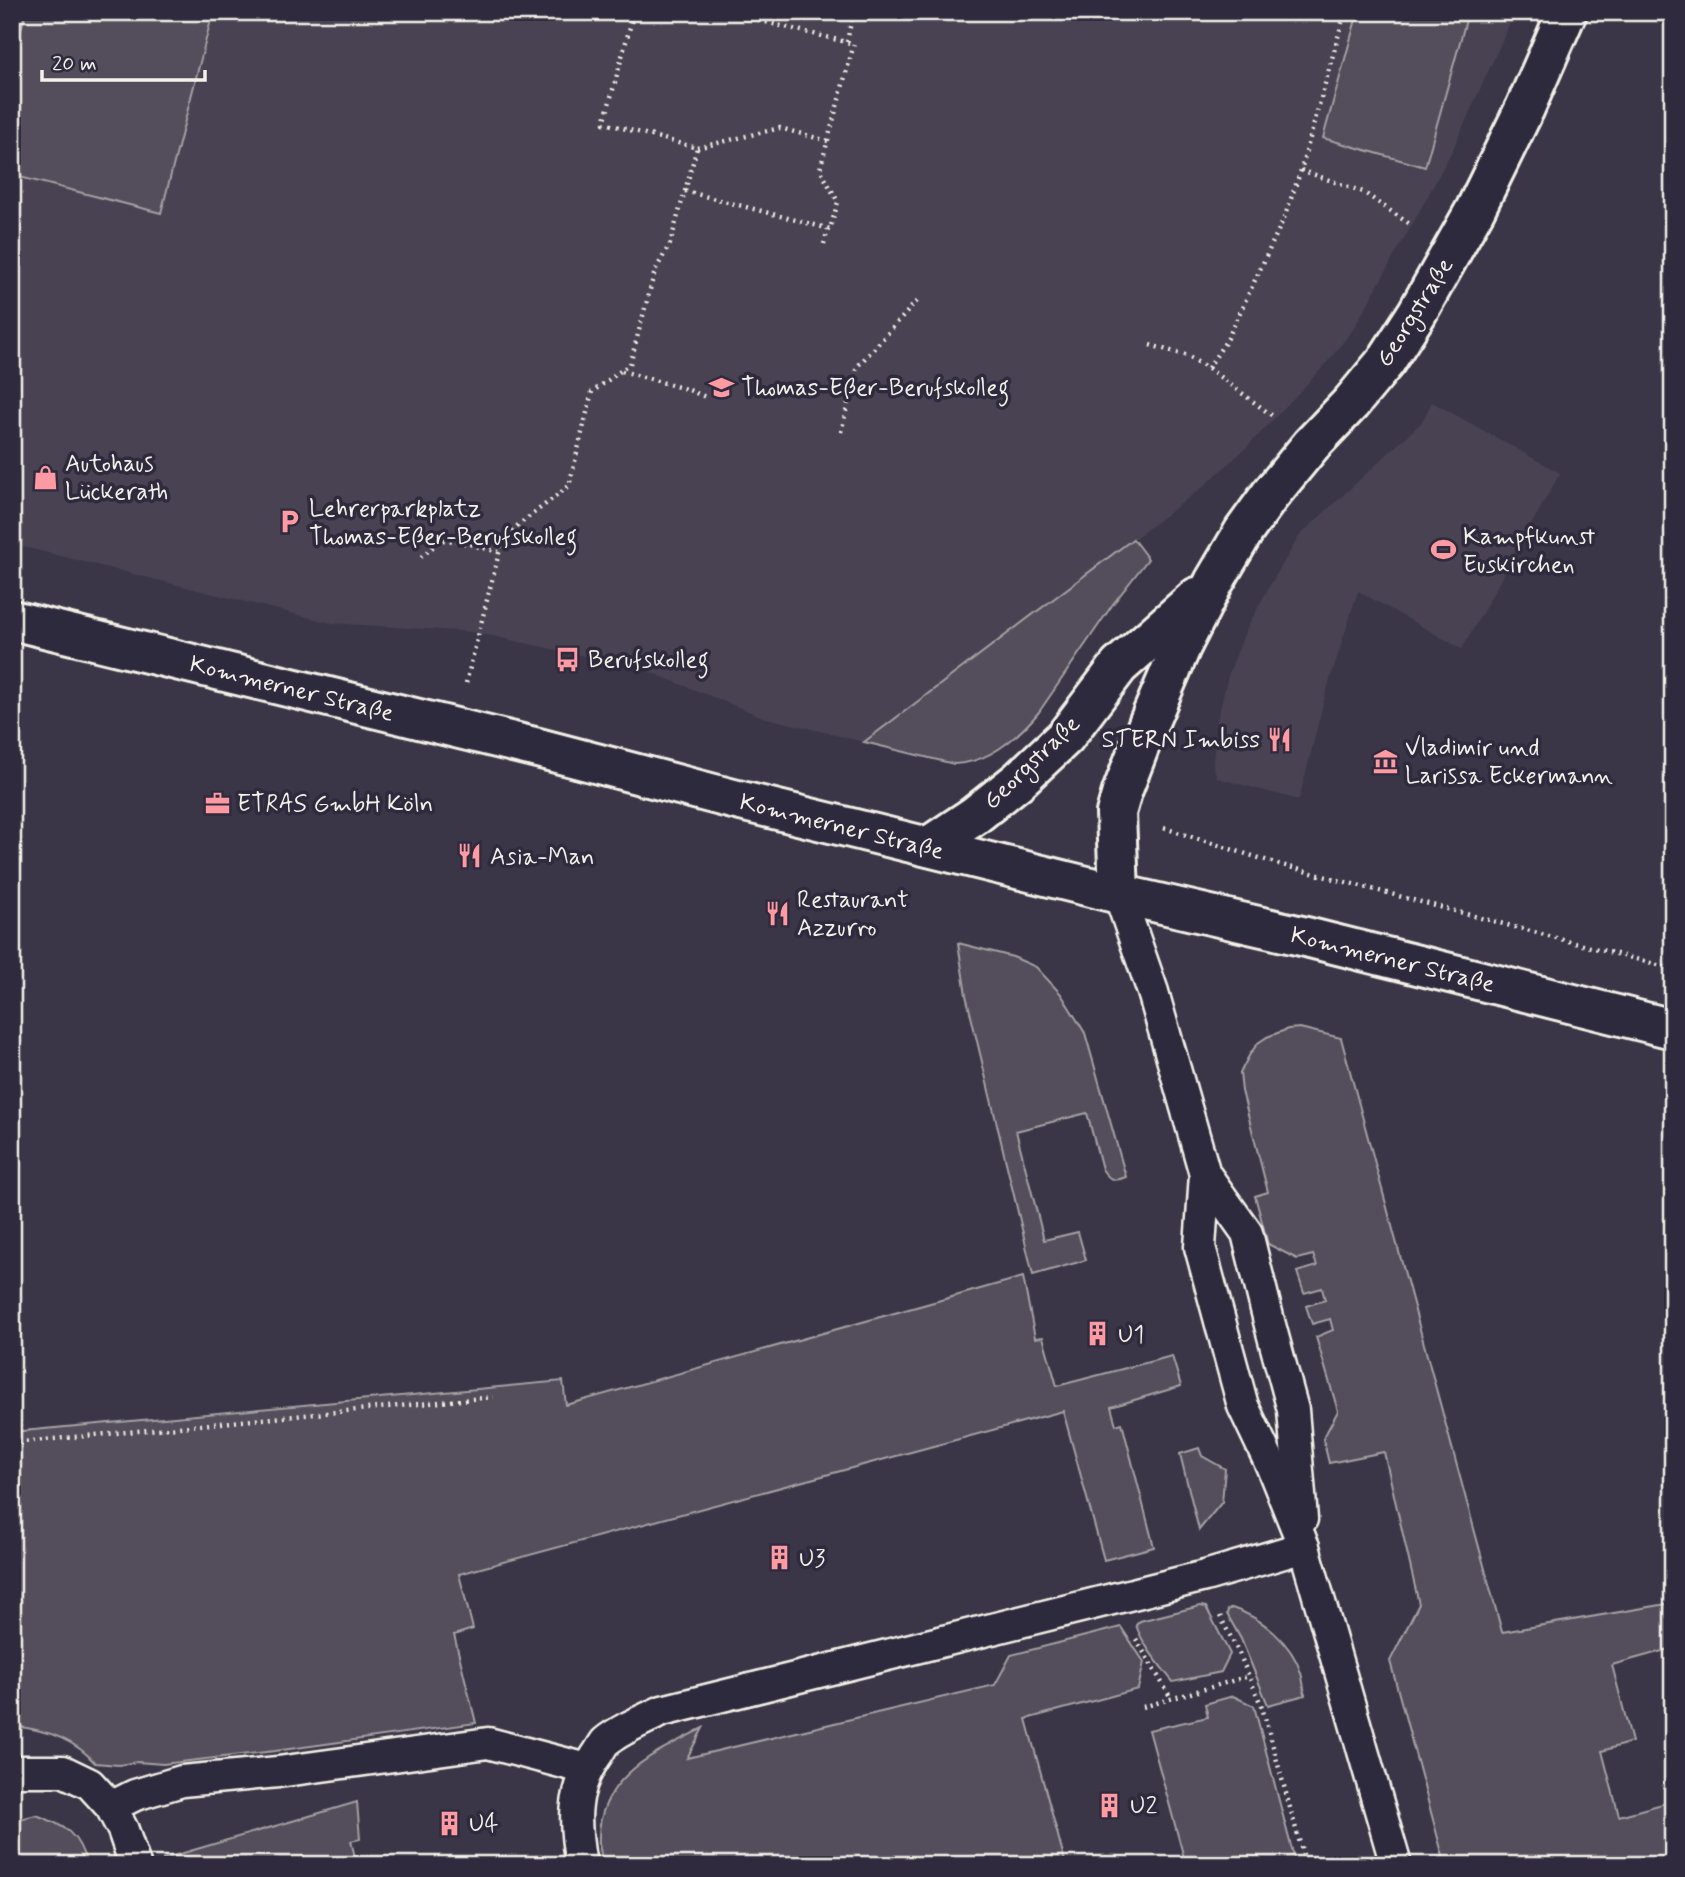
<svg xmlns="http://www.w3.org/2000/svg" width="1685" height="1877" font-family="Mynerve,sans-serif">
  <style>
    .built { fill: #484352 }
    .green { fill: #534e5c; stroke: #a4a0a2; stroke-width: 2 }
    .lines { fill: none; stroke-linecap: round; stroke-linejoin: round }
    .lane-casing { stroke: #f4f1e8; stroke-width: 35 }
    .street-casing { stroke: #f4f1e8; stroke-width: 44 }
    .primary-casing { stroke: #f4f1e8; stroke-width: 44 }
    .path { stroke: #f4f1e8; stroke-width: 4.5; stroke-dasharray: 2 5; stroke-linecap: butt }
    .lane { stroke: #2f2a3d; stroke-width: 30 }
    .street { stroke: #2f2a3d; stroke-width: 38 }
    .primary { stroke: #2f2a3d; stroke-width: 38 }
    .labels { text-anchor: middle; stroke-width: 7; stroke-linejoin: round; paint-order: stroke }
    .street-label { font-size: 24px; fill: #f4f1e8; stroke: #2f2a3d }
    .poi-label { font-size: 24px; fill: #f4f1e8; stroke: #2f2a3d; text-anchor: start }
  </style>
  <rect width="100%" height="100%" fill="#3b3647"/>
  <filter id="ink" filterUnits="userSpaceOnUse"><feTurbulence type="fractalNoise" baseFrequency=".0143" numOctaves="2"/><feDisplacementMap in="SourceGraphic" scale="14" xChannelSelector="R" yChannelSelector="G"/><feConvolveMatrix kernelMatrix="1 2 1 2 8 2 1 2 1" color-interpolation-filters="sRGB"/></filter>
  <g filter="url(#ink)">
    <g class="built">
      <path d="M12,12H1515L1453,149L1418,214L1354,328L1325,365L1248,446L1203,487L864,742L763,717L640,668L474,632L331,623L12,544Z"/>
      <path d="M1432,402L1560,473L1462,649L1358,591L1325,696L1299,800L1217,778L1213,764L1216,725L1228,676L1245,632L1270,585L1300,535L1421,423Z"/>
    </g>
    <g class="green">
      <path d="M26,12H213L161,213L12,175V60Z"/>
      <path d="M1358,12L1468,13L1425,167L1323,138Z"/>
      <path d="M1133,539L1148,559L1113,604L1039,712C1018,737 988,763 954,764L864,742Z"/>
      <path d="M958,943L1013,957L1036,967L1061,994L1085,1033L1126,1177C1114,1182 1109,1180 1102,1169L1087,1113L1016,1131L1044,1240L1078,1232L1086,1260L1033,1275L966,995Z"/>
      <path d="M1300,1028L1341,1038L1502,1632L1673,1603V1648L1612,1665L1632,1742L1602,1751L1619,1816L1673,1801V1865L1445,1864L1390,1661L1419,1604L1384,1452L1329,1463L1323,1439L1338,1411L1316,1337L1333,1330L1330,1319L1312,1324L1306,1306L1325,1300L1322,1288L1304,1293L1297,1272L1317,1266L1313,1255L1297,1259L1268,1244L1255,1196L1268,1192L1242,1091L1240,1073L1250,1054L1258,1043L1267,1037L1288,1029Z"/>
      <path d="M1023,1277L1035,1338L1043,1337L1057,1386L1172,1356L1181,1386L1111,1407L1116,1425L1122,1423L1154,1547L1104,1560L1063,1411L459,1574L473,1629L454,1635L476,1723L275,1751L163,1764L137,1762L119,1765L95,1763C74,1738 43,1729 12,1726V1432L563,1381L566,1405Z"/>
      <path d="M1199,1448L1202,1456L1225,1469L1222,1502L1199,1530L1180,1454Z"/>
      <path d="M1200,1606L1206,1607L1230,1654L1221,1672L1173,1682C1159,1664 1143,1646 1136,1625L1140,1621Z"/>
      <path d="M1232,1608C1261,1617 1292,1643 1301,1673C1303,1680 1304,1688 1305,1695L1268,1705L1241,1639L1227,1614L1228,1610Z"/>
      <path d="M1121,1627L1144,1662L1138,1689L1026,1719L1066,1865H603C602,1858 600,1850 599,1843C596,1778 654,1753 703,1728L687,1758L995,1685L1011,1655Z"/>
      <path d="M1233,1696L1254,1706L1296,1865H1186L1149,1730L1208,1717L1205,1704Z"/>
      <path d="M357,1802L360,1839L351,1841L357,1865H165L163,1859Z"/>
      <path d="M36,1815C65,1825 79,1834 87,1865H12V1821Z"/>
    </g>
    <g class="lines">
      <defs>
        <g id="lane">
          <path d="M1119,894L1153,992L1205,1174L1247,1233L1270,1325L1293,1410L1302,1519"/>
          <path d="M1205,1174L1200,1247L1243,1406L1271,1465L1304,1547L1396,1865"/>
          <path d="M12,1771H63L90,1784L111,1807L123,1830L135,1865"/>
          <path d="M111,1807L135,1795L182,1781L278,1772L488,1743L587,1769"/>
          <path d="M581,1865C574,1824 571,1792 596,1756C599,1752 602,1746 605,1742C619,1730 645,1719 662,1711L1205,1576L1304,1547"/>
        </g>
        <g id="street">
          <path d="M929,846L974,816L1018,781L1065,737L1119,666L1197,597"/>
          <path d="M1119,894L1116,813L1122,792L1148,724L1181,647L1214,582L1244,531L1270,495L1311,445L1351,403L1386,361L1417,313L1475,210L1525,108L1567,12"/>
        </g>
        <path id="primary" d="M12,620L538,748L733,799L1119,894L1306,937L1673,1029"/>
      </defs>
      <use href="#lane" class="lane-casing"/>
      <use href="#street" class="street-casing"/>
      <use href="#primary" class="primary-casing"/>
      <g class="path">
        <path d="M847,42L853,12"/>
        <path d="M697,148L780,128L828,141"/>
        <path d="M1301,170L1363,192L1411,225"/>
        <path d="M685,191L830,229L838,202L820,169L854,44L725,12"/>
        <path d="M824,244L828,229"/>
        <path d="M1150,345L1185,355L1208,368L1274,417"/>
        <path d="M1208,368L1228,338L1285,216L1301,170L1345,12"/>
        <path d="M622,371L689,390L708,398"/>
        <path d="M841,432L857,367L918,300"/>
        <path d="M421,557L441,540L456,541L499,552"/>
        <path d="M466,683L503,537L569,486L592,392L630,364L655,271L670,244L697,148L604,123L634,12"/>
        <path d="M1164,828L1278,864L1673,969"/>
        <path d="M12,1443L493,1397"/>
        <path d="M1220,1616L1239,1653L1262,1707L1306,1865"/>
        <path d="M1136,1639L1171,1698"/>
        <path d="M1143,1707L1249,1676"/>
      </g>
      <use href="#lane" class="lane"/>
      <use href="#street" class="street"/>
      <use href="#primary" class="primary"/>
    </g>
  </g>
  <defs>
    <symbol id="university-bare" viewBox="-9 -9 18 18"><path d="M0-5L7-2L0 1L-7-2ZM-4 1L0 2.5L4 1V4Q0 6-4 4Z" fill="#ff9aa2" stroke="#2f2a3d" stroke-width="2.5" paint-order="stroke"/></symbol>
    <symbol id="shop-bare" viewBox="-9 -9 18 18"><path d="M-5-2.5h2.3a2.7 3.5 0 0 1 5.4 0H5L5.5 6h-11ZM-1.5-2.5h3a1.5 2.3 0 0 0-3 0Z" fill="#ff9aa2" stroke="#2f2a3d" stroke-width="2.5" paint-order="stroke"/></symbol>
    <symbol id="parking-bare" viewBox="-9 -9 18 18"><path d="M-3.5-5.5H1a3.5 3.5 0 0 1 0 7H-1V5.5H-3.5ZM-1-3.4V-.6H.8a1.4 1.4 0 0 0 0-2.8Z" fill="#ff9aa2" stroke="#2f2a3d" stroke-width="2.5" paint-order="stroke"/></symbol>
    <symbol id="stadium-bare" viewBox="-9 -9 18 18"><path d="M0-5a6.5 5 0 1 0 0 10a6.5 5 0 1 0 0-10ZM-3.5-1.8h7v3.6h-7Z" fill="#ff9aa2" stroke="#2f2a3d" stroke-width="2.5" paint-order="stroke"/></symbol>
    <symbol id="bus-bare" viewBox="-9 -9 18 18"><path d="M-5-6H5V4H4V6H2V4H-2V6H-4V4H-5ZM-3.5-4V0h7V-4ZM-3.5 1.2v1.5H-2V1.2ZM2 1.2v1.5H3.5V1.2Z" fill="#ff9aa2" stroke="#2f2a3d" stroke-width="2.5" paint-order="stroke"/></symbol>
    <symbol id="restaurant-bare" viewBox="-9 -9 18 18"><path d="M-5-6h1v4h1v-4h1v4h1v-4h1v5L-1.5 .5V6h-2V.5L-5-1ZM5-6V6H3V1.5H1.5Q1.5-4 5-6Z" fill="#ff9aa2" stroke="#2f2a3d" stroke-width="2.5" paint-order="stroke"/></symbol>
    <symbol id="museum-bare" viewBox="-9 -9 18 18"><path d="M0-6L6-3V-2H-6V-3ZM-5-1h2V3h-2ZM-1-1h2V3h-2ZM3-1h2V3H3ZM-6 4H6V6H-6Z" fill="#ff9aa2" stroke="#2f2a3d" stroke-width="2.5" paint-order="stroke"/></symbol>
    <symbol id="office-bare" viewBox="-9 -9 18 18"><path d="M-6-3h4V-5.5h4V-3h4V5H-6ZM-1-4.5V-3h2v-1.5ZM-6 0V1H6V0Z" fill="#ff9aa2" stroke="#2f2a3d" stroke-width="2.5" paint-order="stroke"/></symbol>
    <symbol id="building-bare" viewBox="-9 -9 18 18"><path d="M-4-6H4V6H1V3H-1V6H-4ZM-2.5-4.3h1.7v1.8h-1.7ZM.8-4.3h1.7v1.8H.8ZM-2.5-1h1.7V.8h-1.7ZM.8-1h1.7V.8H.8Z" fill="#ff9aa2" stroke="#2f2a3d" stroke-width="2.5" paint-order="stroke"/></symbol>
  </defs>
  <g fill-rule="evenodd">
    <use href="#university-bare" x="704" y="370" width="35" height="35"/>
    <use href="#shop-bare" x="28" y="460" width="35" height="35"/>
    <use href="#parking-bare" x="272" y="504" width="35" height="35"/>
    <use href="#stadium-bare" x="1426" y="532" width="35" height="35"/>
    <use href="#bus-bare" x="550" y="642" width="35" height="35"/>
    <use href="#restaurant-bare" x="1262" y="722" width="35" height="35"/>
    <use href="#museum-bare" x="1368" y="744" width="35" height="35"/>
    <use href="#office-bare" x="200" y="786" width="35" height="35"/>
    <use href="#restaurant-bare" x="452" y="838" width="35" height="35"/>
    <use href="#restaurant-bare" x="760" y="896" width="35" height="35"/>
    <use href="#building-bare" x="1080" y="1316" width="35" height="35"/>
    <use href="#building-bare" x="762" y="1540" width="35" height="35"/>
    <use href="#building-bare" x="1092" y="1788" width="35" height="35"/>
    <use href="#building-bare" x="432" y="1806" width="35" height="35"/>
  </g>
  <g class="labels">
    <g class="street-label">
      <text transform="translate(1414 312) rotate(-58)" y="8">Georgstraße</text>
      <text transform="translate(292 688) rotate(14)" y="8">Kommerner Straße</text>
      <text transform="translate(1031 762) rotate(-44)" y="8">Georgstraße</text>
      <text transform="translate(842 826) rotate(14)" y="8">Kommerner Straße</text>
      <text transform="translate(1393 959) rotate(14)" y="8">Kommerner Straße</text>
    </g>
    <g class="poi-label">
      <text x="741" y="395">Thomas-Eßer-Berufskolleg</text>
      <text x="65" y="471">Autohaus<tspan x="65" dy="28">Lückerath</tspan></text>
      <text x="309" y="516">Lehrerparkplatz<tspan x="309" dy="28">Thomas-Eßer-Berufskolleg</tspan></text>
      <text x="1463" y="544">Kampfkunst<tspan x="1463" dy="28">Euskirchen</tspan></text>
      <text x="588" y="667">Berufskolleg</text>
      <text x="1260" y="747" text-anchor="end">STERN Imbiss</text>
      <text x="1405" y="755">Vladimir und<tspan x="1405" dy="28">Larissa Eckermann</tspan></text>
      <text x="237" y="811">ETRAS GmbH Köln</text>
      <text x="490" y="864">Asia-Man</text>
      <text x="797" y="907">Restaurant<tspan x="797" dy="28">Azzurro</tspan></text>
      <text x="1118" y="1342">U1</text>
      <text x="799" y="1566">U3</text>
      <text x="1130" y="1813">U2</text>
      <text x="469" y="1831">U4</text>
    </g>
  </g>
  <rect width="1685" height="1877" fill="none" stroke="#2f2a3d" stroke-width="42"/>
  <rect x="21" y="21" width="1643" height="1835" fill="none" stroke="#f4f1e8" stroke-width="2.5" filter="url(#ink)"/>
  <path d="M42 70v10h163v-10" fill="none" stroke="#f4f1e8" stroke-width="3.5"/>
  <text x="52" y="70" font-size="21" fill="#f4f1e8" stroke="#2f2a3d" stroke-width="5" paint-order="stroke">20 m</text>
</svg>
